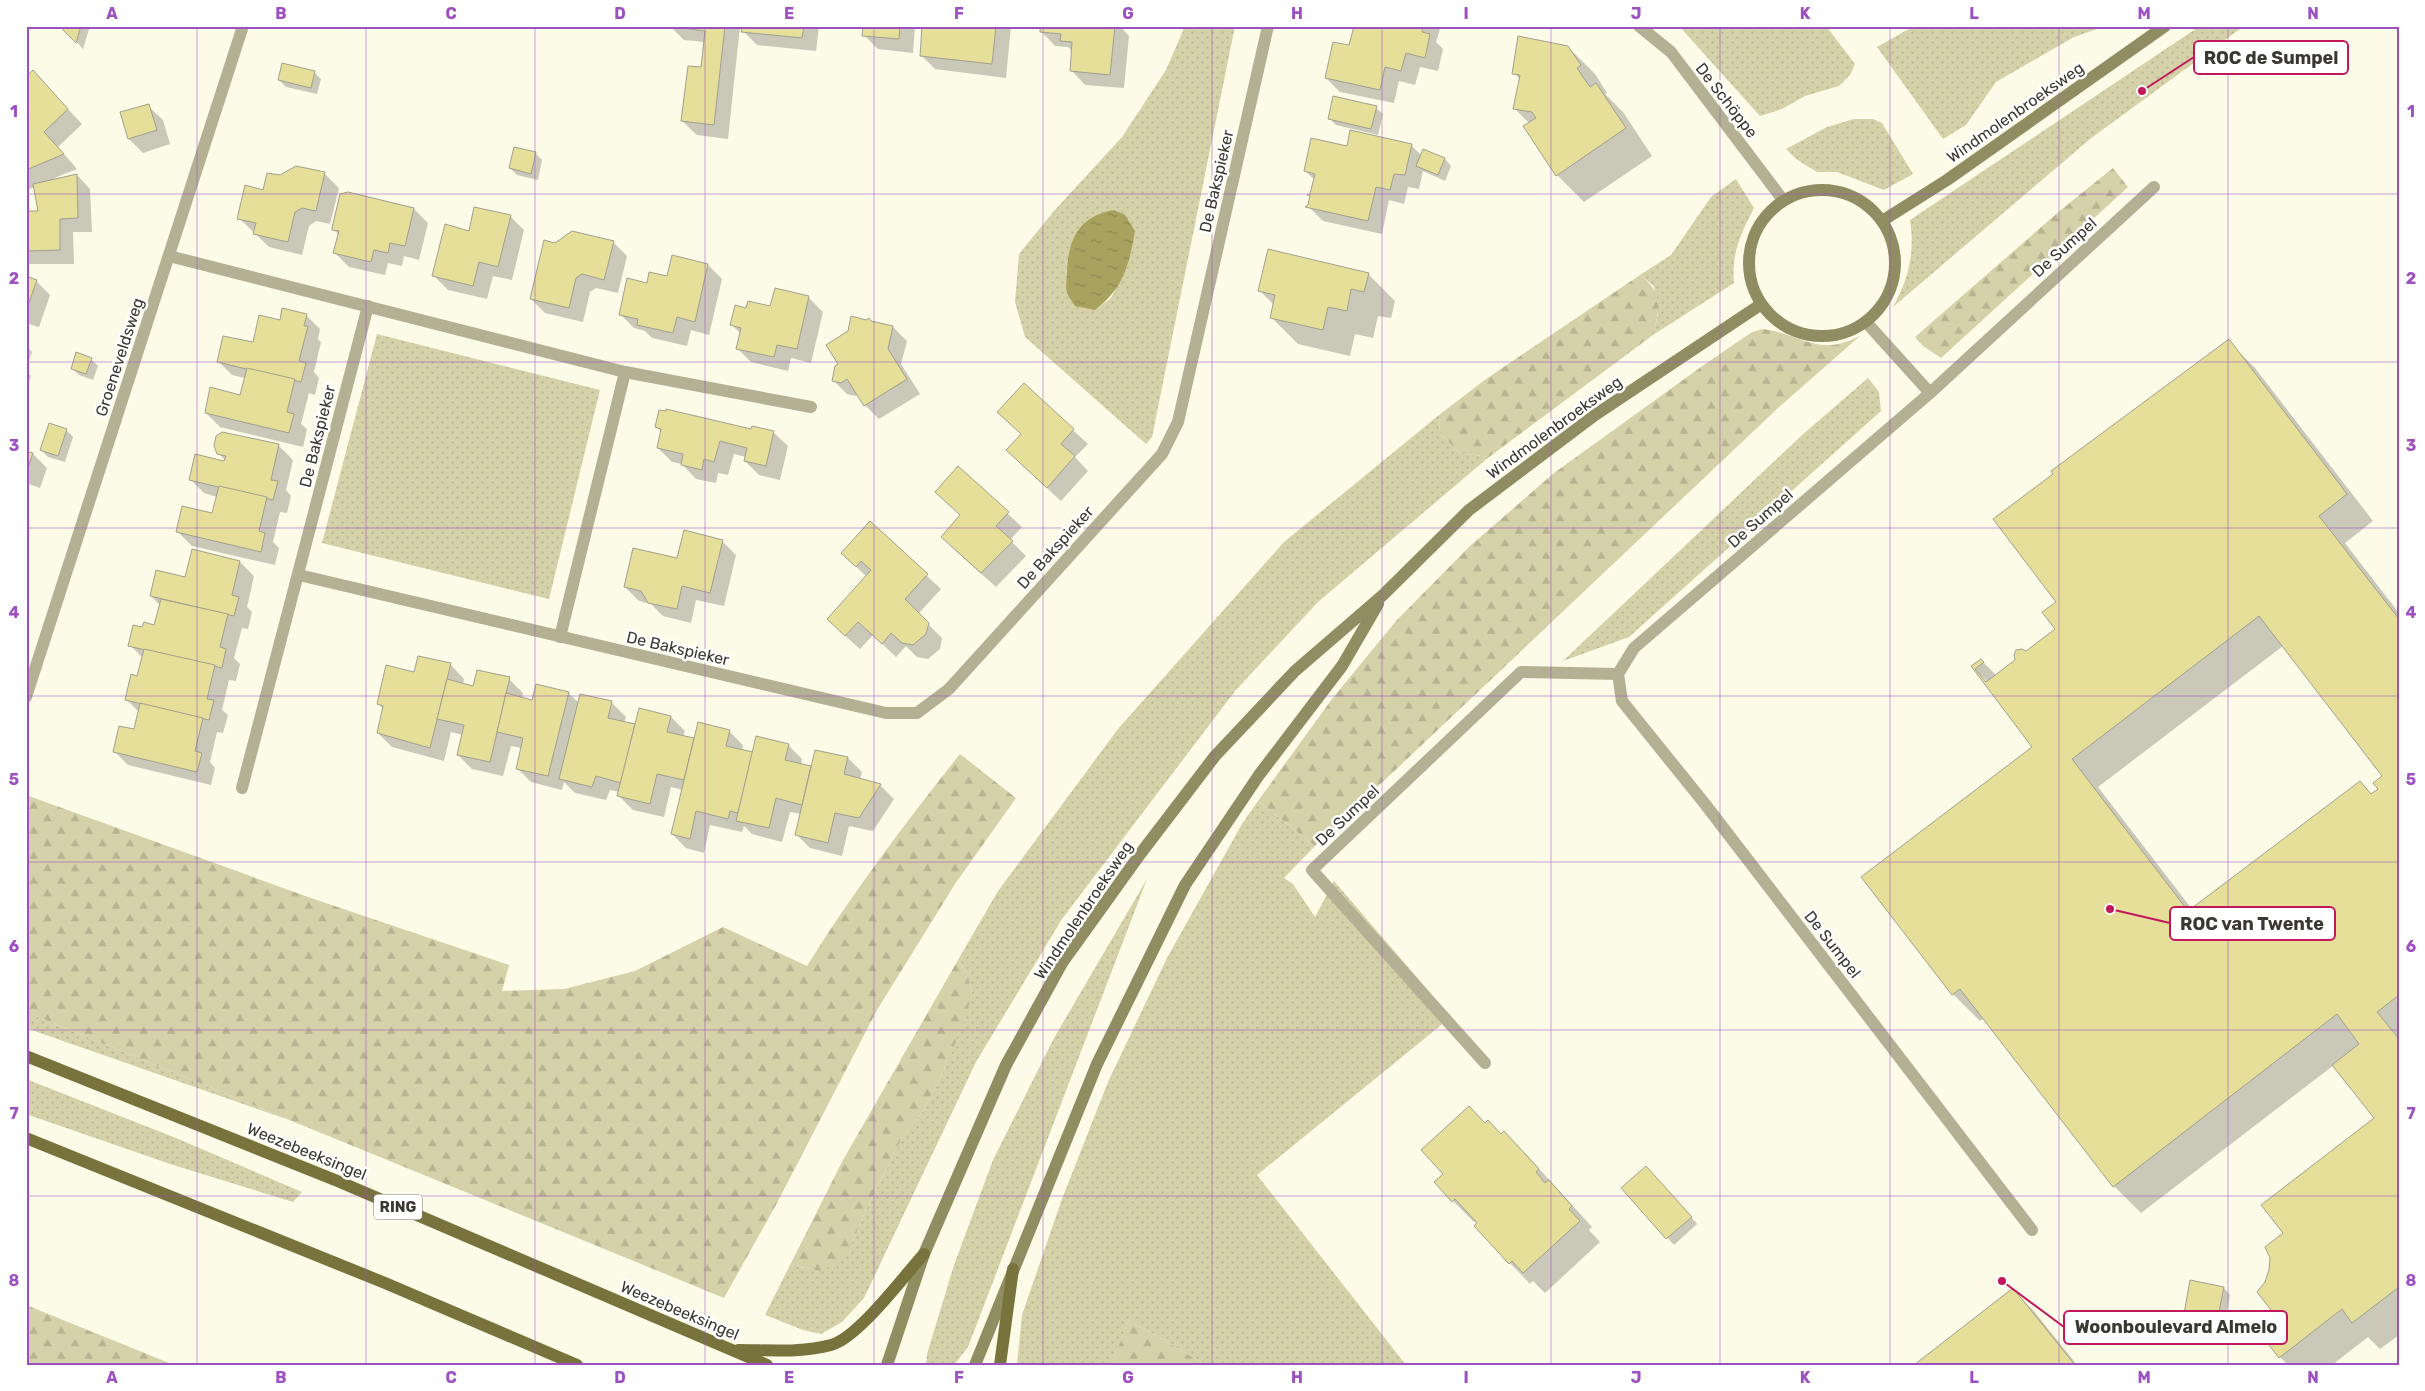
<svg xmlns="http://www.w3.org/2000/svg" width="2425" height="1391" font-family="Rubik,sans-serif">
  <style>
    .grass { fill: url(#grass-dots); fill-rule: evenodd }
    .forest { fill: url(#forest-firs) }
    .water { fill: url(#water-ripples) }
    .shadow { fill: #0003; fill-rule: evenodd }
    .building { fill: #e5df9a; stroke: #a2a08f; fill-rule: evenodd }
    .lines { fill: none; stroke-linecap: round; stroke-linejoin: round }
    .street { stroke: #b3b094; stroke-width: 12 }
    .secondary { stroke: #918d62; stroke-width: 12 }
    .primary { stroke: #78733c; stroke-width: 12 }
    .grid { fill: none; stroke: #9d50c2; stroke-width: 1; stroke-opacity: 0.55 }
    .labels { text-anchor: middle; stroke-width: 5; stroke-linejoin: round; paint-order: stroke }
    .shield { fill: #fff; stroke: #74746f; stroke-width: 1 }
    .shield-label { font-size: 15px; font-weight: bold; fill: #393831 }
    .street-label { font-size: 16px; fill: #393831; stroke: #fff }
    .leader { fill: none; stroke: #c2185b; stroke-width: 2 }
    .callout-dot { fill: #c2185b; stroke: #fff; stroke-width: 2 }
    .callout { fill: #fff; stroke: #c2185b; stroke-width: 2 }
    .callout-label { font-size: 18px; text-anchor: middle; font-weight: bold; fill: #393831 }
    .neatline { fill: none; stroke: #9d50c2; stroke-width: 2 }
    .grid-label { font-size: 16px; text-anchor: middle; font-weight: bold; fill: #9d50c2 }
  </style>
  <defs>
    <pattern id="grass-dots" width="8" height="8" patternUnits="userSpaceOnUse" patternTransform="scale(1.25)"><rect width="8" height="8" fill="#d5d1a9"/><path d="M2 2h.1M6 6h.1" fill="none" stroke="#b8b492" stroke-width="1.8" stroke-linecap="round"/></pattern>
    <pattern id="forest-firs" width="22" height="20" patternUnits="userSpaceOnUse" patternTransform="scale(1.25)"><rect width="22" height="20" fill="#d5d1a9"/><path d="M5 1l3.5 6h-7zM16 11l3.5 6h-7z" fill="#b8b492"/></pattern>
    <pattern id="water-ripples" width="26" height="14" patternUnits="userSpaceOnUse" patternTransform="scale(1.25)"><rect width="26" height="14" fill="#a9a25f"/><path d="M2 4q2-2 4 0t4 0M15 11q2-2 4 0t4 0" fill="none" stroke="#8b854f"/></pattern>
  </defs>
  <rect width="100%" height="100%" fill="#fcfbe8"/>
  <g class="grass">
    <path d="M1185,26H1235L1152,437L1146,444L1025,337L1015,302L1019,254L1054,211L1122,137L1166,70ZM1129,263L1111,298L1095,310Z"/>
    <path d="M1679,26H1826L1855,64L1850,75L1839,86L1805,96L1782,109L1760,116Z"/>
    <path d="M1919,26H2106L2074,37L1996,82L1966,125L1943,139L1877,47L1907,30Z"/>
    <path d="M2200,26H2244L2090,139L1893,307C1909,278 1915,252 1910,220Z"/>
    <path d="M1854,119H1873L1882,123L1913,174L1884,190L1837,172H1817L1796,159L1786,149L1827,127Z"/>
    <path d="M1736,179L1754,208C1741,233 1731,254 1734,283L1653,335L1658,315L1654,286L1640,275L1671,255L1711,197Z"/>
    <path d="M377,334L600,390L549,599L322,543Z"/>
    <path d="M1868,378L1879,392L1881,411L1629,637L1563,661L1801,436Z"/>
    <path d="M1439,415L1440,434L1460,453L1489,457L1318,602L1235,691L1062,919L976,1062L864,1298L842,1322L821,1334L803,1330L765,1315L790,1265L821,1271L853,1241L866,1210L903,1136L924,1110L946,1066L972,993L968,976L958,960L998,891L1118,729L1284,542Z"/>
    <path d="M1258,801L1315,846L1284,878L1293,884L1315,917L1334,881L1451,1017L1257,1175L1406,1365H1206L1129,1320L1111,1365H1017L1022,1315L1062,1199L1108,1082L1167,958L1242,824Z"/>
    <path d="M1147,879L968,1347L954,1365H926L927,1354L954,1265L993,1160L1054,1038Z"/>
    <path d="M26,1012L282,1117L286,1119L26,1028Z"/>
    <path d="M26,1079L176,1138L302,1192L293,1202L170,1164L26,1114Z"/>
  </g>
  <g class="forest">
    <path d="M2113,168L2128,187L1941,358L1923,346L1915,337L2062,209Z"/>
    <path d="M1640,275C1664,294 1660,307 1653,335L1489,457L1460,453L1440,434L1439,415L1486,379Z"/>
    <path d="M1763,329C1803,334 1817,358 1860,336L1777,409L1315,846L1258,801L1332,699L1396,621L1470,546L1554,473L1701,367L1752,332Z"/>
    <path d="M960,754L1016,798L955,884L877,1010L777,1203L724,1298L26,1012V795L311,898L509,965L502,991L564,989L635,971L723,927L807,966C853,892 906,822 960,754Z"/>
    <path d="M958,960L968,976L972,994L962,1026L946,1066L924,1110L903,1136L866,1210L853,1241L839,1261L821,1271L790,1265L843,1160Z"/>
    <path d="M26,1305L174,1365H26Z"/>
    <path d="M1129,1320L1206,1365H1111Z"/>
  </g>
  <path class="water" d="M1114,210L1125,215L1135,231C1129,265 1124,288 1095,310L1075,306C1073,302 1068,297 1067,292C1065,287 1067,278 1067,273C1068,239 1079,216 1114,210Z"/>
  <g class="shadow">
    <path d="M66,26H90L83,49L65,29Z"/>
    <path d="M670,26H740L728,139L697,135L682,121L702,68L705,42L684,40Z"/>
    <path d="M743,26H819L816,51L757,45L743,31Z"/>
    <path d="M864,26H915L913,53L878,49L864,35Z"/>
    <path d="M924,26H1011L1006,78L935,69L921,55Z"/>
    <path d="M1042,26H1120L1129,36L1124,88L1085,85L1071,70L1073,52L1068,47L1055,46L1041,31Z"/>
    <path d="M1355,26H1437L1440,29L1436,42L1443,49L1438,71L1420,67L1415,85L1399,81L1394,103L1340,92L1326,78L1350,46Z"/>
    <path d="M1568,47L1595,74L1607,93L1605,94L1623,112L1652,156L1584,202L1557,175L1530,124L1514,108L1520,79L1514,73Z"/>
    <path d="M33,72L82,124L58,147L77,169L52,179L77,175L90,189L92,232H73L74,264H26V212H39L35,187L26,190V78Z"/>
    <path d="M314,72L321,79L317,94L286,87L279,80Z"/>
    <path d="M148,106L163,120L170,144L143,153L129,139L122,113Z"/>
    <path d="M1376,108L1383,114L1378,135L1336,125L1329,118Z"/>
    <path d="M1411,145L1422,156L1424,151L1445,159L1451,166L1445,181L1423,171L1419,189L1408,187L1404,204L1389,200L1382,234L1323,221L1309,207L1315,180L1305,171L1347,148Z"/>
    <path d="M535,153L542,160L538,180L517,175L510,168Z"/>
    <path d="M324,173L339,188L330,224L316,221L309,226L302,255L269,247L239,218L280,177Z"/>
    <path d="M348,193L414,209L428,223L419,260L404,256L402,266L388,263L385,275L349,267L335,253L339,235L333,229Z"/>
    <path d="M510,216L524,230L512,280L493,276L487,299L448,290L434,276L469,232Z"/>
    <path d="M613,242L627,256L618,293L596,288L590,292L583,322L545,313L531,299L555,244Z"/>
    <path d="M708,265L722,279L709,335L691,330L687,346L652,338L645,331L634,328L620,314L648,284Z"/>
    <path d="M1368,274L1395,301L1391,318L1378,316L1373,338L1355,334L1350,356L1298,344L1271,317L1274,305L1260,291Z"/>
    <path d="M26,278L36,281L50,295L39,327L26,323Z"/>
    <path d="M808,297L823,312L811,363L791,358L788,371L751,362L737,348L741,334L732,325L747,310L771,308Z"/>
    <path d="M306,315L320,329L318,339L321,342L314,372L319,378L315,395L309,393L301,424L307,429L303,447L220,427L206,413L241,396L245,378L232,375L218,361L253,344L281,321Z"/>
    <path d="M871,322L893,327L907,341L901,364L920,394L879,419L865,405L858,394L855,396L847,394L833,380Z"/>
    <path d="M2228,341L2255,368L2373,521L2345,543L2399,613V1335L2380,1349L2368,1337L2332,1365H2288L2280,1357L2266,1283L2285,1233L2375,1119L2334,1065L2141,1213L2114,1186L1984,1018L1980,1021L1953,994L2034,747L1988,682L1974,669L1981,660L1996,675L2057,629V602ZM2283,646L2383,777L2379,789L2372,795L2360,782L2192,909L2098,787Z"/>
    <path d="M26,346L32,352L26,368Z"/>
    <path d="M91,359L98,366L93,380L79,375L72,368Z"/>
    <path d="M26,371L31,376L26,389Z"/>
    <path d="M1024,385L1088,444L1075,457L1088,471L1061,501L1021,464Z"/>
    <path d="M656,427L773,432L788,446L780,480L759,475L745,461L746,457L734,454L728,475L718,473L716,483L696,479L682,464L672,462L658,448L662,432Z"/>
    <path d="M66,430L73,437L65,462L48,457L41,450Z"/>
    <path d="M222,433L279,446L293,460L286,490L291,496L287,513L280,512L273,542L279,548L275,565L192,546L178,532L213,514L217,497L204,493L190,479L228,463L218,453Z"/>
    <path d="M26,452L33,454L47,468L40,488L26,483Z"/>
    <path d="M958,468L1022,527L1010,540L1026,556L996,587L956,551L962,516Z"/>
    <path d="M870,523L941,589L918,614L942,638L940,649L928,659L917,657L906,646L896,657L873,635L860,649L842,633L867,577L842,553Z"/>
    <path d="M722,541L736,555L724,606L696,600L691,623L663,616L651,604L639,601L625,587L678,559Z"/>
    <path d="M240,562L254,576L247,607L252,612L248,629L242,628L234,658L240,664L236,681L229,680L222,710L228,715L223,733L217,732L210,762L215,768L211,785L128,765L114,751L135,731L139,712L126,699L138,677L143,658L130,645L143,629L155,627L160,605L151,596L186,579Z"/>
    <path d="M450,664L464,679L463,684L474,687L509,679L523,693L522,698L533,701L568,693L579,703L611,702L626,717L624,723L635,726L671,717L685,731L683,737L695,740L729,731L743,745L742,751L754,753L788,745L802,759L801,765L812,767L848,758L862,772L860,779L880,785L894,799L873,831L849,826L842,856L810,848L796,834L801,814L790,812L782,842L752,834L744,826L742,832L710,825L704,853L686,848L672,834L683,790L671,787L664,817L633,810L619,796L620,792L610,790L606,800L575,793L564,782L562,790L531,782L517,768L522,748L511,746L503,776L472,769L458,755L463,735L451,732L444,761L392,747L378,733L384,709L378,704L415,674Z"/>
    <path d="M1486,1124L1502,1135L1504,1133L1525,1153L1592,1227L1589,1230L1600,1242L1545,1293L1533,1281L1530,1284L1510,1263L1476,1220L1474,1222L1453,1201Z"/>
    <path d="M1653,1174L1697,1224L1674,1245L1623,1188Z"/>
    <path d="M2224,1288L2230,1295L2224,1327L2192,1321L2186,1314Z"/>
    <path d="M2012,1290L2033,1310L2077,1365H1916Z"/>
  </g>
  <g class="building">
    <path d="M64,26H81L76,43L63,30Z"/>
    <path d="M668,26H725L714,125L681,121L688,66L701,67L705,31Z"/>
    <path d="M742,26H804L802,38L741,32Z"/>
    <path d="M863,26H900L899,39L862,36Z"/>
    <path d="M922,26H996L992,64L920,56Z"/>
    <path d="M1040,26H1115L1110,75L1070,71L1072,42L1060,41L1061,34L1040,32Z"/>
    <path d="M1354,26H1423L1422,32L1430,34L1425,58L1406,53L1401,71L1385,67L1380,90L1325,78L1333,42L1349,45Z"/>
    <path d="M1518,36L1568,46L1581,65L1577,68L1590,87L1596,83L1626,128L1556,176L1523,126L1536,118L1532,112L1513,109L1520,75L1512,74Z"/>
    <path d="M282,63L315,71L311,88L278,80Z"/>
    <path d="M33,70L68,109L44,132L64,154L26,170V77Z"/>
    <path d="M1333,96L1377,106L1371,129L1328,119Z"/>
    <path d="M149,104L157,130L128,139L120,112Z"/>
    <path d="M1350,130L1412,144L1405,175L1394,174L1390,190L1376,187L1368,221L1305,207L1308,205L1310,195H1307L1310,194L1315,174L1304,171L1311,138L1347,146Z"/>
    <path d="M514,147L536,152L531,174L509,168Z"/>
    <path d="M1423,149L1445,158L1438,175L1416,166Z"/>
    <path d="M296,166L325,172L316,211L302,208L295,212L288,242L253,234L256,223L237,219L245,185L263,190L267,173L280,175Z"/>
    <path d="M77,174L78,218L60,219V250L26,251V211H38L33,184Z"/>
    <path d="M348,192L414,208L405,246L390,243L388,253L374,250L371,262L333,253L339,231L332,230V228L340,194Z"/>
    <path d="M474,207L511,215L498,267L479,262L473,286L432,276L445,224L469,231Z"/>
    <path d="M572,231L614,241L604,280L582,274L576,278L569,308L530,299L544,240L555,243Z"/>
    <path d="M1268,249L1369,273L1364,292L1351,289L1347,311L1328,307L1323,330L1270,318L1275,295L1258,291Z"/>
    <path d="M672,255L708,264L695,322L677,317L673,333L637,325L638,319L619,315L627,278L647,283L649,272L667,276Z"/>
    <path d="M26,276L37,280L26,311Z"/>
    <path d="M775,288L809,296L797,349L777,345L774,357L736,349L741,328L730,325L735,305L746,308L748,301L770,306Z"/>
    <path d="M282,308L307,314L304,326H308L299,361L306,363L301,382L217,362L223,336L253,342L259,315L280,320Z"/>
    <path d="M851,316L866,320L869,318L871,321L893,326L888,349L907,379L864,406L847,379L841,383L832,381L835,366L838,364L826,345L848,331Z"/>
    <path d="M2229,339L2347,494L2319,516L2399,619V995L2377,1012L2399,1039V1287L2352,1323L2342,1309L2279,1358L2253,1324L2271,1310L2257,1292L2265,1282L2269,1270L2270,1258L2265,1247L2283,1233L2261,1205L2374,1118L2332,1065L2359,1044L2337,1014L2113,1187L1960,989L1952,995L1861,877L2032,747L1971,666L1981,659L1984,662L1975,669L1986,682L2015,660L2014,655L2016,650L2022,649L2026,651L2055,629L2042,612L2056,602L1993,519L2053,474L2051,471ZM2259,616L2382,776L2373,783L2378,789L2371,794L2360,781L2188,911L2072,759Z"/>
    <path d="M76,352L92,358L86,374L71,369Z"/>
    <path d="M247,368L295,379L287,412L294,414L289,433L205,413L210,387L240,395Z"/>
    <path d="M1024,383L1074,429L1061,444L1075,456L1047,488L1006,450L1021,434L997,412Z"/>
    <path d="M666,409L751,429L752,426L774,431L766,466L744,461L747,448L720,441L714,462L704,459L702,470L681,465L683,454L657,448L661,429L655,427L659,410L666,411Z"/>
    <path d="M49,423L67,429L58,456L40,450Z"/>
    <path d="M222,432L279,444L271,480L278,481L273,500L189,480L195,454L224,461L226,456L217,454L214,446L216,436Z"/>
    <path d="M26,451L33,453L26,474Z"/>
    <path d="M958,466L1009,512L996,526L1013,541L981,573L941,537L960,515L935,492Z"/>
    <path d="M219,486L267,497L259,531L265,533L261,552L176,532L182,506L212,513Z"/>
    <path d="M870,521L928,574L905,599L929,623L926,634L913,645L902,643L891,633L882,644L858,622L845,636L827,619L871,570L861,561L856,567L841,553Z"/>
    <path d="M684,530L723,540L710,593L682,586L677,609L648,603L641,591L624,587L633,548L677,558Z"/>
    <path d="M192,549L240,561L232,595L239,597L234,616L150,596L156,570L185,577Z"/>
    <path d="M161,599L228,614L220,647L226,649L222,668L128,646L133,625L142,627L144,622L154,625Z"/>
    <path d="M144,649L215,665L207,699L214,700L209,720L125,700L131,674L137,676Z"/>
    <path d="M418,656L451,663L430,748L377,733L383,706L377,704L386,665L414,672Z"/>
    <path d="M477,670L510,677L490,762L457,755L464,725L437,719L447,679L473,686Z"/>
    <path d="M536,684L569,692L548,776L516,769L523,738L497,732L506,693L532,700Z"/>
    <path d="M580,694L612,701L608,718L635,724L621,783L596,776L592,787L559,779Z"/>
    <path d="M140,703L203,718L195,751L202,753L197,772L113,752L119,726L134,729Z"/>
    <path d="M639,708L671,716L667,732L694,738L684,780L657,774L650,804L617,796Z"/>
    <path d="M698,722L730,730L726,746L753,752L738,813L730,811L728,819L696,811L690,839L671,834Z"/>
    <path d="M756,736L789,744L785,760L811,766L802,805L776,798L769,828L736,821Z"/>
    <path d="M815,750L848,757L844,774L881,784L859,818L835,813L828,843L795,835Z"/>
    <path d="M1469,1106L1485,1123L1488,1120L1501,1134L1504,1131L1539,1169L1536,1172L1545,1183L1549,1180L1572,1206L1569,1209L1580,1221L1523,1273L1512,1261L1509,1264L1474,1226L1477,1223L1455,1199L1452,1202L1434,1182L1443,1174L1421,1150Z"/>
    <path d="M1646,1166L1692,1217L1666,1239L1621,1188Z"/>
    <path d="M2190,1280L2224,1287L2217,1321L2184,1314Z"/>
    <path d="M2013,1288L2075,1365H1914Z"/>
  </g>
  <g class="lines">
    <g class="street">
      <path d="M1639,26L1671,52L1783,200"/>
      <path d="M169,256L625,372L811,407"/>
      <path d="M1866,322L1930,393"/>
      <path d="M299,575L886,713H917L949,689L1162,454L1178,422L1268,26"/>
      <path d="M560,637L625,372"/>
      <path d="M26,697L243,26"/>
      <path d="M242,788L368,306"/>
      <path d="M1485,1063L1312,870L1521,672L1618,674"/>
      <path d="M2032,1230L1705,804L1622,701L1618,674L1634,648L1930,393L2154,187"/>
    </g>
    <g class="secondary">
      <circle cx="1822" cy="263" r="73"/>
      <path d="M1882,221L1947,180L2165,26"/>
      <path d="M887,1365L924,1254L1006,1065L1062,963L1141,853L1215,756L1295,671L1383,595L1469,510L1595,415L1760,305"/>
      <path d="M975,1365L1097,1064L1185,885L1259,775L1342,666L1378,604"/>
    </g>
    <g class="primary">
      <path d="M26,1056L340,1182L767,1365"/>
      <path d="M26,1138L385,1283L577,1365"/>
      <path d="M738,1350C769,1350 801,1353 831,1345C858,1338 904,1276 924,1254"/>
      <path d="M1000,1365L1013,1269"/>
    </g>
  </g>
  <path class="grid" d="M197,26V1365M366,26V1365M535,26V1365M705,26V1365M874,26V1365M1043,26V1365M1212,26V1365M1382,26V1365M1551,26V1365M1720,26V1365M1890,26V1365M2059,26V1365M2228,26V1365M26,194H2399M26,362H2399M26,528H2399M26,696H2399M26,862H2399M26,1030H2399M26,1196H2399"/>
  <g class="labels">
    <rect class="shield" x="374" y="1194.5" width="48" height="25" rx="4"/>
    <g class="shield-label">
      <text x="398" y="1212">RING</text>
    </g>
    <g class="street-label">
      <text transform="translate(1727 100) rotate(52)" y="6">De Schöppe</text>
      <text transform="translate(2015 112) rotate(-35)" y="6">Windmolenbroeksweg</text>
      <text transform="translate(1216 181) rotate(-77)" y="6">De Bakspieker</text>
      <text transform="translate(2064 247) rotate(-42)" y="6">De Sumpel</text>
      <text transform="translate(119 357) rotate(-72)" y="6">Groeneveldsweg</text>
      <text transform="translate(1554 427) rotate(-36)" y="6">Windmolenbroeksweg</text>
      <text transform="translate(317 436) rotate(-76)" y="6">De Bakspieker</text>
      <text transform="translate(1760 518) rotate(-41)" y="6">De Sumpel</text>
      <text transform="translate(1055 547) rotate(-48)" y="6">De Bakspieker</text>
      <text transform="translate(678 648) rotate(13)" y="6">De Bakspieker</text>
      <text transform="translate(1347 815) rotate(-43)" y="6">De Sumpel</text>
      <text transform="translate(1083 910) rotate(-56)" y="6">Windmolenbroeksweg</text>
      <text transform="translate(1833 944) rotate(52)" y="6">De Sumpel</text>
      <text transform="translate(307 1151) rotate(22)" y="6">Weezebeeksingel</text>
      <text transform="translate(680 1310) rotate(23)" y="6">Weezebeeksingel</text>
    </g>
  </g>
  <path class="leader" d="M2142 91L2194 57M2110 909L2170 923M2002 1281L2064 1327"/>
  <g class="callout-dot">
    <circle cx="2142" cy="91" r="5"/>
    <circle cx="2110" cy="909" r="5"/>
    <circle cx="2002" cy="1281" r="5"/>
  </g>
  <g class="callout">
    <rect x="2194" y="41" width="154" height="33" rx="5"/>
    <rect x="2170" y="907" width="165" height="33" rx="5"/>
    <rect x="2064" y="1311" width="223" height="33" rx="5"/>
  </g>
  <g class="callout-label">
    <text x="2271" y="64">ROC de Sumpel</text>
    <text x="2252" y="930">ROC van Twente</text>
    <text x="2176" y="1333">Woonboulevard Almelo</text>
  </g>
  <rect width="2425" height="1391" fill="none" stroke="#ffffff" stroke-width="55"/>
  <rect x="28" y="28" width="2370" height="1336" class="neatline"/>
  <g class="grid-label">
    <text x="112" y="19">A</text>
    <text x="281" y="19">B</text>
    <text x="451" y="19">C</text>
    <text x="620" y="19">D</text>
    <text x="789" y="19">E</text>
    <text x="959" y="19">F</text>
    <text x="1128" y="19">G</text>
    <text x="1297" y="19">H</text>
    <text x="1466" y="19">I</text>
    <text x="1636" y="19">J</text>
    <text x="1805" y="19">K</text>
    <text x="1974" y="19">L</text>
    <text x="2144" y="19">M</text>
    <text x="2313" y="19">N</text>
    <text x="14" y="117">1</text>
    <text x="2411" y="117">1</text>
    <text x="14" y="284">2</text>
    <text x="2411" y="284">2</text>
    <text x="14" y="451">3</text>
    <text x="2411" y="451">3</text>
    <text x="14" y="618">4</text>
    <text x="2411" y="618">4</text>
    <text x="14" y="785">5</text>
    <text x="2411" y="785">5</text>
    <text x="14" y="952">6</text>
    <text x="2411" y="952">6</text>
    <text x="14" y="1119">7</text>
    <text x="2411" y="1119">7</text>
    <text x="14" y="1286">8</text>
    <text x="2411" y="1286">8</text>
    <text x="112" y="1383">A</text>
    <text x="281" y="1383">B</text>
    <text x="451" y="1383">C</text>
    <text x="620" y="1383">D</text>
    <text x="789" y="1383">E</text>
    <text x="959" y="1383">F</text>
    <text x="1128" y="1383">G</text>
    <text x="1297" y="1383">H</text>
    <text x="1466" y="1383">I</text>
    <text x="1636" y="1383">J</text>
    <text x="1805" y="1383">K</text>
    <text x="1974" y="1383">L</text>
    <text x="2144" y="1383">M</text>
    <text x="2313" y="1383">N</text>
  </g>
</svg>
